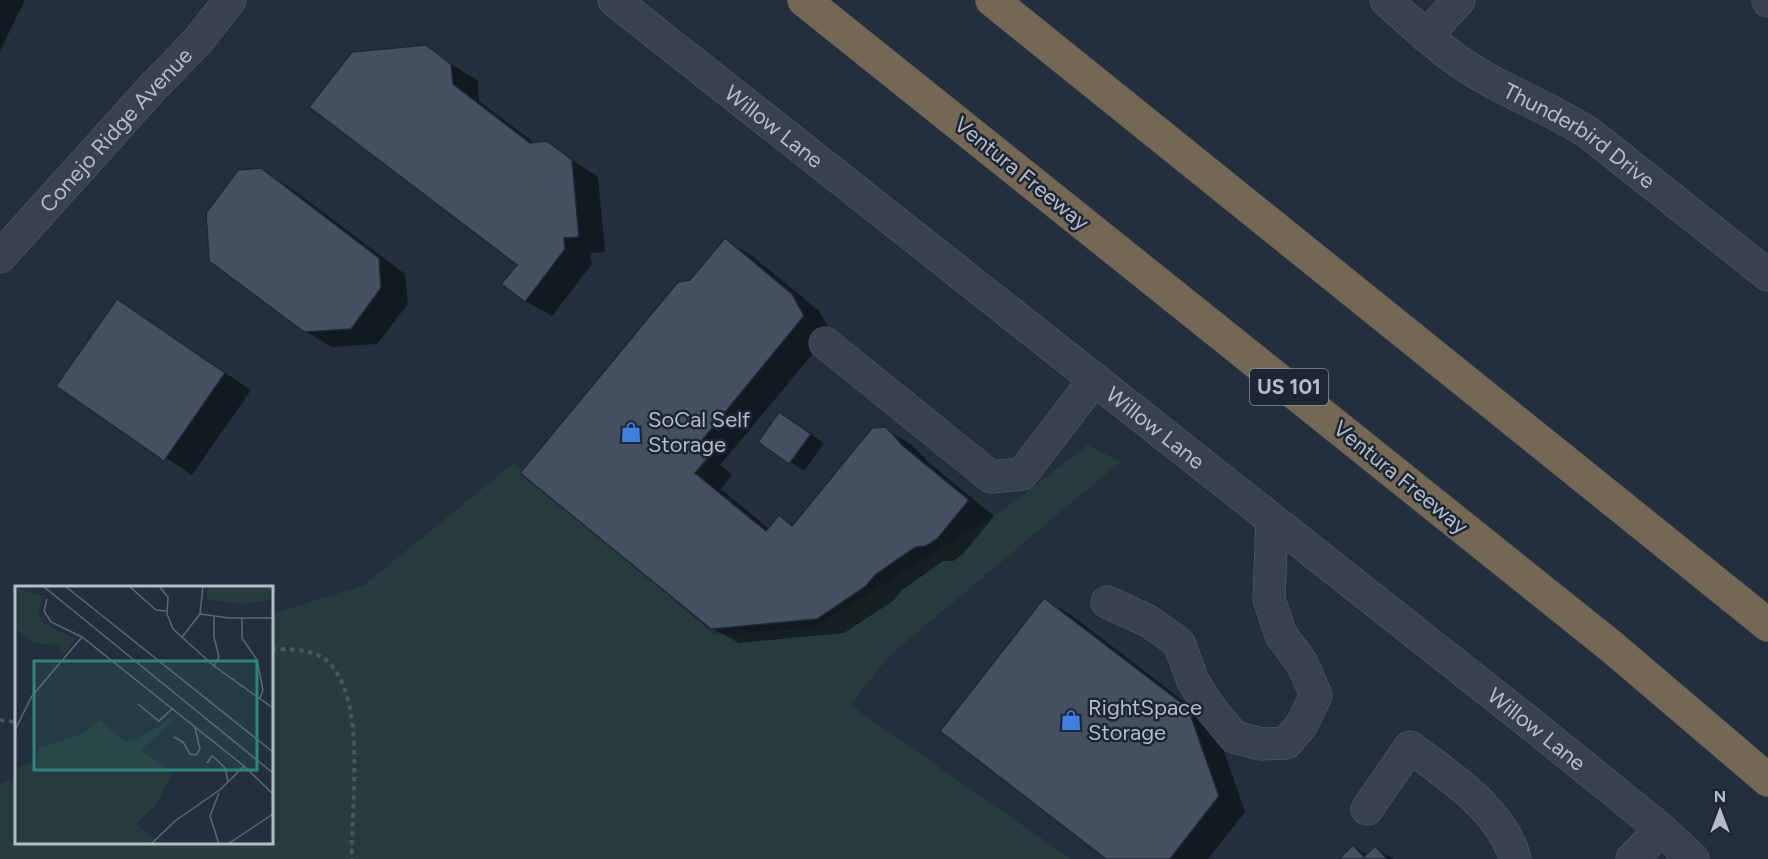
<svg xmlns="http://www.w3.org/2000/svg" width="1768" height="859" font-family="Figtree,sans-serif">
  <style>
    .green { fill: #263c3f }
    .shadow { fill: #0007 }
    .building { fill: #455162; stroke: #1f2835; stroke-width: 1.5 }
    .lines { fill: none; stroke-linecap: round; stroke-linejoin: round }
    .minor-casing { stroke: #565f6c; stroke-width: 33 }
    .highway-casing { stroke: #434c59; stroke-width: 34 }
    .path { stroke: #44595c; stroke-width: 4; stroke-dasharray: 4.5 4.5; stroke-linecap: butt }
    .minor { stroke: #38414e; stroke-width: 32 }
    .highway { stroke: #746855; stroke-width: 33 }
    .labels { text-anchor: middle; stroke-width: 5; stroke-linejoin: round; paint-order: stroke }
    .shield { fill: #1d2633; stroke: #878f9c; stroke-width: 1.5 }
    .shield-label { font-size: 21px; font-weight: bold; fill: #b4bcc9 }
    .street-label { font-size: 22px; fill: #b4bcc9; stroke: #1d2633 }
    .poi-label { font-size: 22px; fill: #b4bcc9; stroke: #1d2633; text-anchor: start }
    .inset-road { fill: none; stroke: #5e6776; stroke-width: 1.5 }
    .view { fill: #308480; fill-opacity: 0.15; stroke: #308480; stroke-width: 3 }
    .inset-edge { fill: none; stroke: #b4bcc9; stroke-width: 3 }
  </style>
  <rect width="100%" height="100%" fill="#242f3e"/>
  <path class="green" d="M1088,445L1120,462L889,656L850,705L1071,859H0V784L16,776V842H272V614L364,585L514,463L714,635L812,628L1003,510Z"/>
  <g class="shadow">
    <path d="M0,0H25L0,51Z"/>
    <path d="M425,47L478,81L479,101L536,144L546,143L598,177L605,252L590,253L592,264L552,316L526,301L519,265Z"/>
    <path d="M260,170L288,186L405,274L408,304L377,344L332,347L305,331Z"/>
    <path d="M725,240L751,255L819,311L831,332L720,465L732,475L721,489L769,529L779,517L794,525L885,429L912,445L929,463L994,516L963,554L953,561H943L922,576L902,590L893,601L844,633L739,643L712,628L522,472Z"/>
    <path d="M117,301L251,390L192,475L58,386Z"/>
    <path d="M793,422L824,443L804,471L760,442Z"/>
    <path d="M1045,600L1071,615L1215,725L1245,812L1208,859H1108Z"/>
    <path d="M1354,847L1368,855L1375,848L1394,859H1341Z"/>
  </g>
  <g class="building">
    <path d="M426,45L451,64L453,84L530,143L547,141L572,160L579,237L564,238L565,249L525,302L501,284L517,265L309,107L352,52Z"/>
    <path d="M261,168L379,258L381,288L351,329L304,332L209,261L206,213L238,170Z"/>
    <path d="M725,238L792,294L804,316L695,449L707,459L695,473L766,531L779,515L792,526L872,428L886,427L903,446L969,500L937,539L926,546L916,547L895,561L875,575L866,586L817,619L711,629L520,473L678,282L690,280Z"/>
    <path d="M117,299L225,373L164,461L56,386Z"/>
    <path d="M779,412L811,434L789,464L758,442Z"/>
    <path d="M1044,598L1188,708L1219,796L1170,859H1106L940,731Z"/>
    <path d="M1353,845L1364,857L1375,846L1387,859H1339Z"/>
  </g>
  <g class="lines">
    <defs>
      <g id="minor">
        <path id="s1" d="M614,0L1526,720L1661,829L1693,859"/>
        <path id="s2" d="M1386,0C1416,27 1446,55 1480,75C1516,96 1555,111 1590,134L1768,275"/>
        <path d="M1768,0V1"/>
        <path d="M1426,36L1459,0"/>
        <path id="s3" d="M0,257L154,86L197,42L230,0"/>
        <path d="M825,343L991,477L1022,474L1095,379"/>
        <path d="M1107,602L1150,622L1179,643L1193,681L1210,708L1234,737L1261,744L1286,743L1301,726L1316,695L1302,663L1281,635L1269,599L1272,520"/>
        <path d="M1367,809L1410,747C1448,775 1503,811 1515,859"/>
        <path d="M1632,859L1661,829"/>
      </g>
      <g id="highway">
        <path d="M804,0L1612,647L1768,780"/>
        <path d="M992,0L1768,625"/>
      </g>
    </defs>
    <use href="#minor" class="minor-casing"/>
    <use href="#highway" class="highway-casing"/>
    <g class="path">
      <path d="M272,649C288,649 312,649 325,659C369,695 350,808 352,859"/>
      <path d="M0,720L16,722"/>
    </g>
    <use href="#minor" class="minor"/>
    <use href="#highway" class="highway"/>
  </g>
  <defs>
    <symbol id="shop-bare" viewBox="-9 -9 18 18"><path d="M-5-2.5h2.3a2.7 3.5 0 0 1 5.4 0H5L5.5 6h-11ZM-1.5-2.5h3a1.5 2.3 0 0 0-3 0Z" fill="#3f7fe0" stroke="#1d2633" stroke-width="2.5" paint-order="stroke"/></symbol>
  </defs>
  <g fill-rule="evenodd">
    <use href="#shop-bare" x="616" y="417" width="30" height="30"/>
    <use href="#shop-bare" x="1056" y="705" width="30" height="30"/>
  </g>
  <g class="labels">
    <rect class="shield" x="1250" y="369" width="78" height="36" rx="4.5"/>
    <g class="shield-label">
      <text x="1289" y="394">US 101</text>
    </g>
    <g class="street-label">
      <text dy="8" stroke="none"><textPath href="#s1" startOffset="204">Willow Lane</textPath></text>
      <text dy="8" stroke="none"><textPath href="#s3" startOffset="172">Conejo Ridge Avenue</textPath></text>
      <text dy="8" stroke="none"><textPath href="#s2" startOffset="237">Thunderbird Drive</textPath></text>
      <text transform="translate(1022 173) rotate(39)" y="8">Ventura Freeway</text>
      <text dy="8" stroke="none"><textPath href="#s1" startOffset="690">Willow Lane</textPath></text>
      <text transform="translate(1401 477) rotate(39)" y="8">Ventura Freeway</text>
      <text dy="8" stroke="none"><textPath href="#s1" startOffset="1176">Willow Lane</textPath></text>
    </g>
    <g class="poi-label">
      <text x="648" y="427">SoCal Self<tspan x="648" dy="25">Storage</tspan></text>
      <text x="1088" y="715">RightSpace<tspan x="1088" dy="25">Storage</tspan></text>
    </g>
  </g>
  <g transform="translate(15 586)">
    <rect width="258" height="258" fill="#242f3e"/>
    <path d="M192,0H258V14L226,18L197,14L192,13ZM0,2L28,10L23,25L28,37L60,53L48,69L42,59L18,57L0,42ZM156,131L161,133L126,164L158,186L142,217L122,238L139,254L136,258H0V183L21,173L24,162L65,149L84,134L109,155L122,154Z" fill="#263c3f"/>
    <path class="inset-road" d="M28,0L258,187M50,0L258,166M114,0L141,24L151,25M144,0L153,11L152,28L158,43L199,80L258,122M32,13L29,25L36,36L67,51L229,180L258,208M185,28L214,32H258M227,33V52L242,74L248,104L245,112M167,51L185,28L188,0M199,80L204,71L199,51V31M123,118L144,135L157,123M0,144L17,110L67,51M159,151L168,156L175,168L181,169L185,163L180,142M192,177L197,170L200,172L210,182L213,195M136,258L160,235L206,203L229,180M204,258L195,230L204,207M213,258L258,228"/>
    <path class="view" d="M19,75H242V184H19Z"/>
    <rect width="258" height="258" class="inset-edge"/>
  </g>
  <g transform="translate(1720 811)" stroke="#1d2633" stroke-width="4.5" paint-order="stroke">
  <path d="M0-4.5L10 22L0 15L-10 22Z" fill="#b4bcc9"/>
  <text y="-9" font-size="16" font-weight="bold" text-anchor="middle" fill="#b4bcc9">N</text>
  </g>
</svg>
